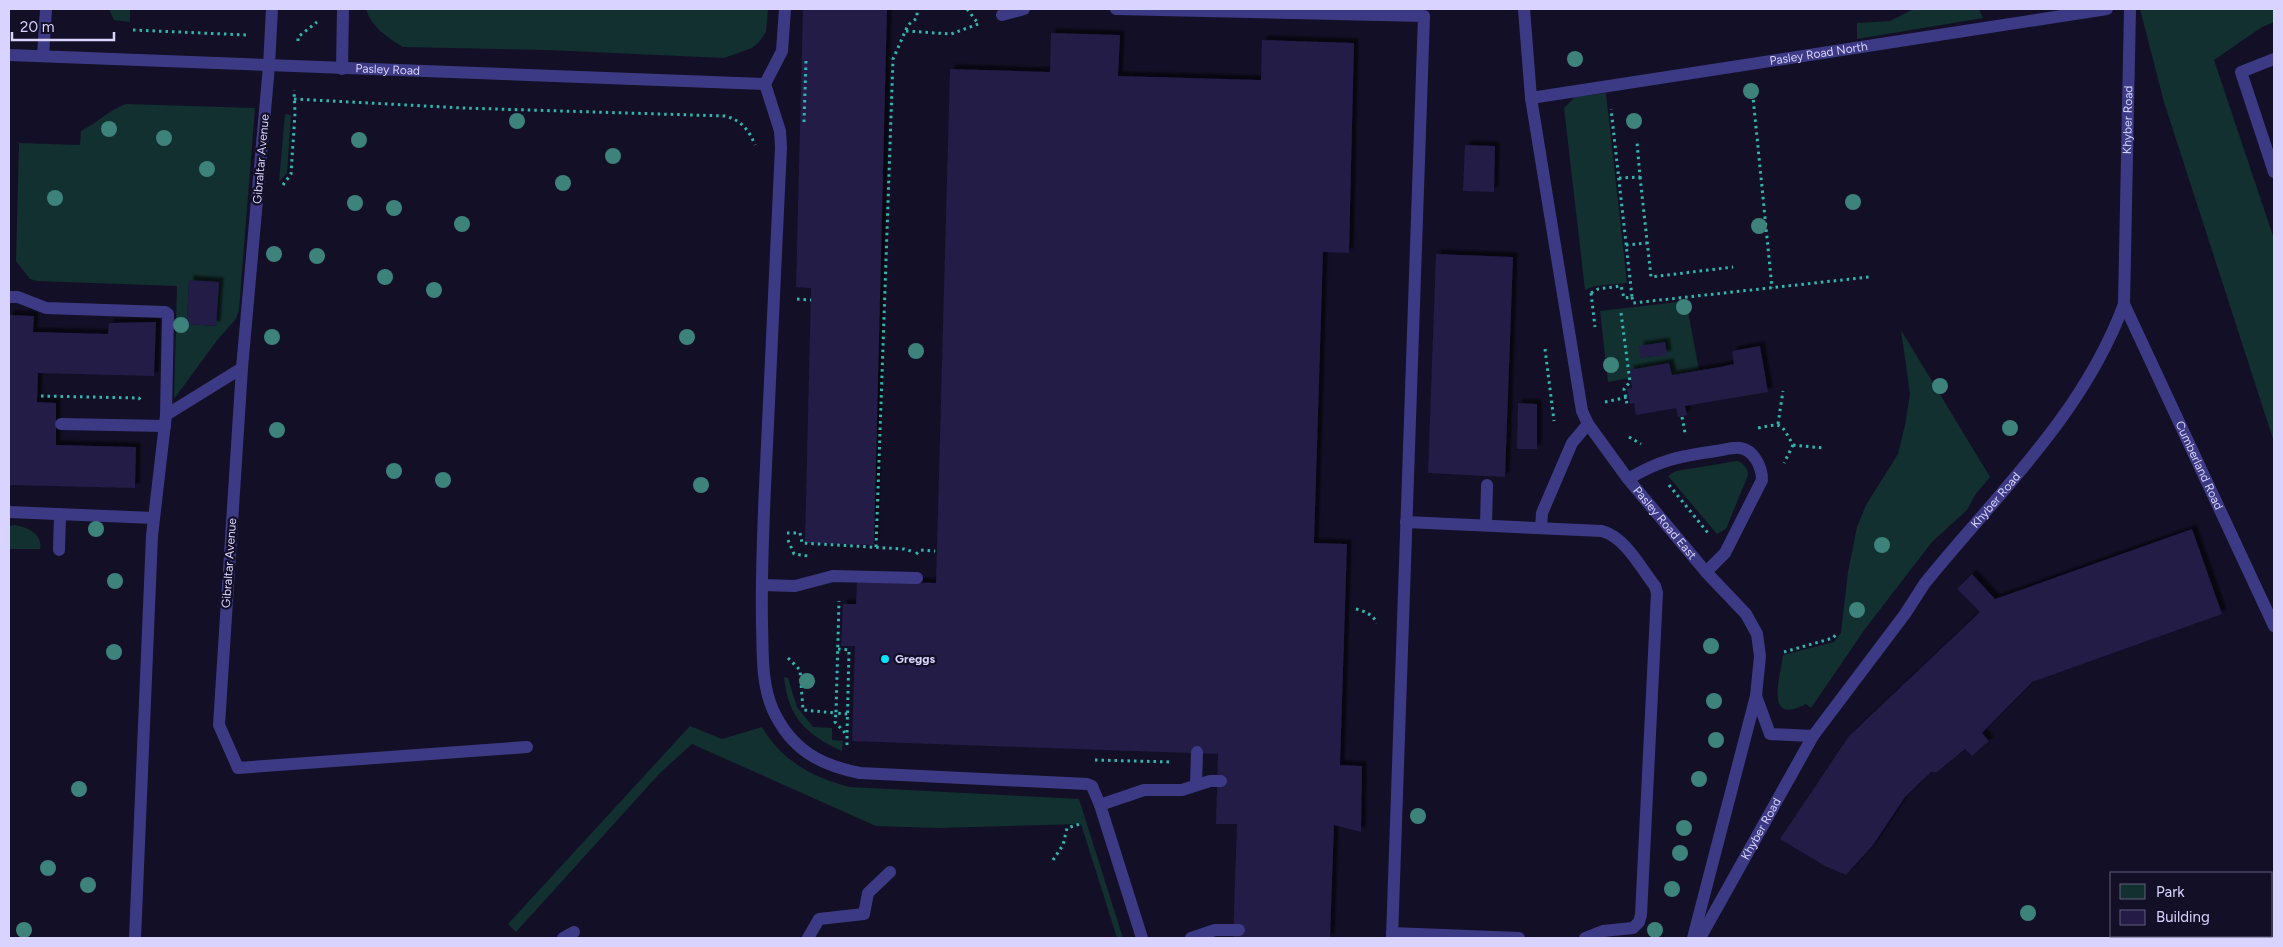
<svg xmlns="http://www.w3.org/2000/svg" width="2283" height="947" font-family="Figtree,sans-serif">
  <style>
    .green { fill: #12302f; fill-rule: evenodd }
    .building { fill: #241b47; filter: url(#shadow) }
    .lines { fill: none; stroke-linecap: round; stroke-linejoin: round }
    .path { stroke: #2fb8b0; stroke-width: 3; stroke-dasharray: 2.5 4; stroke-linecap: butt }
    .service { stroke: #3d3a85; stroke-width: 12 }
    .tree { fill: #3d827b }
    .poi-dot { fill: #00e5ff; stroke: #130f26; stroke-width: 2 }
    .labels { text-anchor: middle; stroke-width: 4.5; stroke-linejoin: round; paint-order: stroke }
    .street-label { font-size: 12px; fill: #d9d4ff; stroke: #130f26 }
    .poi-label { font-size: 12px; font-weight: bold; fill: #d9d4ff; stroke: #130f26; text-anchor: start }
  </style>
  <defs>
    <filter id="shadow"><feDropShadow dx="4.5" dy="-4.5" stdDeviation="1" flood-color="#0009"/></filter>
  </defs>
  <rect width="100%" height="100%" fill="#130f26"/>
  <g class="green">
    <path d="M109,9H130V22L114,20Z"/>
    <path d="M366,9H768L766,32L759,42L752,48L724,58L547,50L403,47C388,38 371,27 366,9Z"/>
    <path d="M1914,9H1979L1983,18L1857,39V23L1890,21Z"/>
    <path d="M2140,9H2274V22L2262,27L2214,60L2274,239V442L2164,102Z"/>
    <path d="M1606,93L1627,283L1595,286L1585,290L1564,108L1575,97Z"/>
    <path d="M126,104L255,108L239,310L236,319L218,339L174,399L177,286L37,281L30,279L16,261L19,143L80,145L81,131C97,123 109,110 126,104ZM189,280L218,282L216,326L187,324Z"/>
    <path d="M285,114L291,115L287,173L279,182Z"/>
    <path d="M1686,301L1699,370L1672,375L1669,363L1629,370L1630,378L1608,382L1600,311Z"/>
    <path d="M1901,330L1990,477L1975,495L1967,510L1932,542L1865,629L1811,708L1806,704C1764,726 1780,678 1783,655L1834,642L1841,633L1848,572L1857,527L1866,505L1898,454L1905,425L1910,394Z"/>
    <path d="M1737,461C1742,462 1749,469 1748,475L1726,529L1717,534L1668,476L1676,471Z"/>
    <path d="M15,525C27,527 43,534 40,549H9V526Z"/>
    <path d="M784,677L788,678L797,707L813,727L832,728V740L843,741L842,751C806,735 788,717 784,677Z"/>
    <path d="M690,726L722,739L762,727C781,760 813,778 850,787L1079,799L1123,938H1117L1081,824L938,828L876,826L692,744L660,773L516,932L508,924Z"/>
  </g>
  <g class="building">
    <path d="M803,9H887L874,545L805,543L811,288L796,287Z"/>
    <path d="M1051,33L1120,35L1118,76L1261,80L1262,40L1354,43L1349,253L1323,252L1314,543L1347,544L1340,765L1362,766L1361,832L1334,825L1330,938H1233L1237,824H1216L1218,754L852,741L855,646H841L843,604H856L857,581L936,583L950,69L1050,72Z"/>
    <path d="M1465,145L1495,146L1494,192L1463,191Z"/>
    <path d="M1436,254L1513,257L1505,477L1428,473Z"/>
    <path d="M189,280L219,282L216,326L187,324Z"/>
    <path d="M9,315L34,316L33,332L108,334L109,323L156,322L154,376L38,373L37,402L56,403V445L136,447L135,488L9,485Z"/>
    <path d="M1665,342L1667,355L1641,358L1639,346Z"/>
    <path d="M1760,346L1768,392L1685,406L1687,415L1678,417L1676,408L1636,415L1634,403L1630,404L1627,389L1632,388L1629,370L1669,363L1672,375L1720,367L1734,364L1732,351Z"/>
    <path d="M1518,403L1537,404V449H1517Z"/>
    <path d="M2192,529L2222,614L2032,682L1982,733L1989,741L1972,756L1965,749L1937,772H1931L1905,797L1873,845L1846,875L1825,866L1780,839L1849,736L1980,612L1957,589L1972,574L1995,599Z"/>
  </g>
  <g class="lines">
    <g class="path">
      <path d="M967,9L977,22"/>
      <path d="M133,30L247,35"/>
      <path d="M906,31L951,34L981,23"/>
      <path d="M298,41V37L317,22"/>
      <path d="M1752,87L1772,288"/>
      <path d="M294,99L463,108L725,116C741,120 749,130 755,145"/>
      <path d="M804,122L806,61"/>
      <path d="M1640,177L1651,277L1733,267"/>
      <path d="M1619,178L1640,177L1637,142"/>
      <path d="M283,185L291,174L295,113L294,90"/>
      <path d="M1626,245L1647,243"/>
      <path d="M1591,293L1595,327"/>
      <path d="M1591,293L1598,289L1621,286L1624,298L1632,297L1611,109"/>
      <path d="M1632,297L1633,303L1869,277"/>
      <path d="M797,299L811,300"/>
      <path d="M1621,313L1630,382L1624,389L1627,404"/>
      <path d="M1545,349L1554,421"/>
      <path d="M41,396L139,398L141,401"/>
      <path d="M1605,402L1628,397"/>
      <path d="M1682,417L1685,433"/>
      <path d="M1778,424L1783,391"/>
      <path d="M1758,428C1783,423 1780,422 1793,445L1784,463"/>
      <path d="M1629,437L1641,444"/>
      <path d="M1793,445L1823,448"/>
      <path d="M1669,485L1708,533"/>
      <path d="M787,533H800L802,543L904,549L914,552"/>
      <path d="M788,540L794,554L808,556"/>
      <path d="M876,547L893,59L908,25L917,18V9"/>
      <path d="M916,554L921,550L935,551"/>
      <path d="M1356,609C1365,611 1373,615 1377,623"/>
      <path d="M838,649L849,650L847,734"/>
      <path d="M1784,652L1833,638L1837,633"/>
      <path d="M788,658L800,670L803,710L836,713L839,601"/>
      <path d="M847,745V735L835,722L836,713L847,714"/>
      <path d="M1095,760L1173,762"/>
      <path d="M1053,860L1063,845L1067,828L1080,824"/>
    </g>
    <g class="service">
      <path d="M272,9L269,66L242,368L219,725L238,768L527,747"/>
      <path d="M1116,9L1424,16L1392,938"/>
      <path id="s1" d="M1524,9L1531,98L1582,411L1588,424L1628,479L1706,572L1746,614L1757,634L1760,656L1756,696L1693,938"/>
      <path d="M1002,15L1024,9"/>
      <path id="s2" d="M9,55L765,84"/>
      <path d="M43,56L46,9"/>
      <path d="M2274,59L2241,72L2274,172"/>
      <path d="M342,69L343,9"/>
      <path d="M765,84L780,131L781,147C776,260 770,374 765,487C763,533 761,578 762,624C763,652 761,683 773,710C791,749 819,765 860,773L1087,784L1092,786L1100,805L1142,938"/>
      <path d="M765,84L782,51L785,9"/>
      <path id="s3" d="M1531,98L2107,9"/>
      <path d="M9,297H18L46,308L165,312L168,314L166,415"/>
      <path id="s4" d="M2124,304L2274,626"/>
      <path d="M61,424L165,426"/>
      <path d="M1628,479C1660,460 1680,456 1716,451C1723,450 1733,447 1740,448C1754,450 1762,467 1762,480L1725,553L1706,572"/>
      <path d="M9,512L154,518"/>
      <path d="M1406,522L1602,531C1626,538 1640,567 1655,586L1657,593L1641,915L1639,922L1633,928L1603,931L1585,938"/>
      <path d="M1486,525L1487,485"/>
      <path d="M1541,528L1542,513L1572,443L1588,424"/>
      <path d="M59,550L60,514"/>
      <path d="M762,585L795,586L833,576L917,578"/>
      <path d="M1756,696L1770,734L1813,736"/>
      <path d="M1196,785L1197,752"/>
      <path d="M1100,805L1144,790H1182L1210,781H1221"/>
      <path d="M1392,933L1519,938"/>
      <path d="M135,938L152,536L166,415L242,368"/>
      <path d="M563,938L574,932"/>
      <path d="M808,938L819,919L864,914L868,893L890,872"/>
      <path d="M1191,938L1215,930H1239"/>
      <path id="s5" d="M1700,938L1813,736L1905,614L1925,583C1997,494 2083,415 2124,304L2130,9"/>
    </g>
  </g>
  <g class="tree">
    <circle cx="1575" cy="59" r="8"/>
    <circle cx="1751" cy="91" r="8"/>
    <circle cx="517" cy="121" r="8"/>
    <circle cx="1634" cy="121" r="8"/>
    <circle cx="109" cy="129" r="8"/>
    <circle cx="164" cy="138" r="8"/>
    <circle cx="359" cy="140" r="8"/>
    <circle cx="613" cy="156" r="8"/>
    <circle cx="207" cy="169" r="8"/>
    <circle cx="563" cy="183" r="8"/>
    <circle cx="55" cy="198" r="8"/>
    <circle cx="1853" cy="202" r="8"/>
    <circle cx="355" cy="203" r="8"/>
    <circle cx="394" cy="208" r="8"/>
    <circle cx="462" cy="224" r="8"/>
    <circle cx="1759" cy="226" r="8"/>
    <circle cx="274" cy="254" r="8"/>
    <circle cx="317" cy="256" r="8"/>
    <circle cx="385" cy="277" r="8"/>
    <circle cx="434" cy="290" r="8"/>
    <circle cx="1684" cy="307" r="8"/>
    <circle cx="181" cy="325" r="8"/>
    <circle cx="272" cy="337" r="8"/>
    <circle cx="687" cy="337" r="8"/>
    <circle cx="916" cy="351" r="8"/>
    <circle cx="1611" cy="365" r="8"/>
    <circle cx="1940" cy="386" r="8"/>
    <circle cx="2010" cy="428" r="8"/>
    <circle cx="277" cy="430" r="8"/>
    <circle cx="394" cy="471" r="8"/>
    <circle cx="443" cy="480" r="8"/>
    <circle cx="701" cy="485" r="8"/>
    <circle cx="96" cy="529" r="8"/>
    <circle cx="1882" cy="545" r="8"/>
    <circle cx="115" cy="581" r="8"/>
    <circle cx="1857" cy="610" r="8"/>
    <circle cx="1711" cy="646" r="8"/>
    <circle cx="114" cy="652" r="8"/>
    <circle cx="807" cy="681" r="8"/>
    <circle cx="1714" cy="701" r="8"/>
    <circle cx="1716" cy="740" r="8"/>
    <circle cx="1699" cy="779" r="8"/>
    <circle cx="79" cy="789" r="8"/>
    <circle cx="1418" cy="816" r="8"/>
    <circle cx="1684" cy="828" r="8"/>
    <circle cx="1680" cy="853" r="8"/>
    <circle cx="48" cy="868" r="8"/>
    <circle cx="88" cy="885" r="8"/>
    <circle cx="1672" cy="889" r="8"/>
    <circle cx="2028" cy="913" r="8"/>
    <circle cx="24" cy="930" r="8"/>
    <circle cx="1655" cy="930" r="8"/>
  </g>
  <circle class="poi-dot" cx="885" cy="659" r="5"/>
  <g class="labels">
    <g class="street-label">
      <text dy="4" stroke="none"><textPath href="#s3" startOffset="291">Pasley Road North</textPath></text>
      <text dy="4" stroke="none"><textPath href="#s2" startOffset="379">Pasley Road</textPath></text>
      <text dy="4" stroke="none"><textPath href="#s5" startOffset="950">Khyber Road</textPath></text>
      <text transform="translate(261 159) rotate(-85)" y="4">Gibraltar Avenue</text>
      <text dy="4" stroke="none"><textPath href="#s4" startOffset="178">Cumberland Road</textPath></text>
      <text dy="4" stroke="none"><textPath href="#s5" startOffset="530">Khyber Road</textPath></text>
      <text dy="4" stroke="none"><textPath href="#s1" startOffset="546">Pasley Road East</textPath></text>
      <text transform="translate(229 563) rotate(-86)" y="4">Gibraltar Avenue</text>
      <text dy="4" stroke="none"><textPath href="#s5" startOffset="125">Khyber Road</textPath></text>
    </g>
    <g class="poi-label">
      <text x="895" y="663">Greggs</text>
    </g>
  </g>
  <rect width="2283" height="947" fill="none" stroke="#d9d4ff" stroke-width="20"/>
  <rect x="2110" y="872" width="162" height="65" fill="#130f26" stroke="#625e7d"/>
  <rect x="2120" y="884" width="25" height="15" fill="#12302f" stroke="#625e7d"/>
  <text x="2156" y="897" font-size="15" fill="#d9d4ff">Park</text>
  <rect x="2120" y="910" width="25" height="15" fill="#241b47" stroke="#625e7d"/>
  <text x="2156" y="922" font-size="15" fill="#d9d4ff">Building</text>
  <path d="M12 32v8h102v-8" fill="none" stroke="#d9d4ff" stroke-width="2.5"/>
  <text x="20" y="32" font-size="15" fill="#d9d4ff" stroke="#130f26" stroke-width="4" paint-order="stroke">20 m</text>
</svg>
